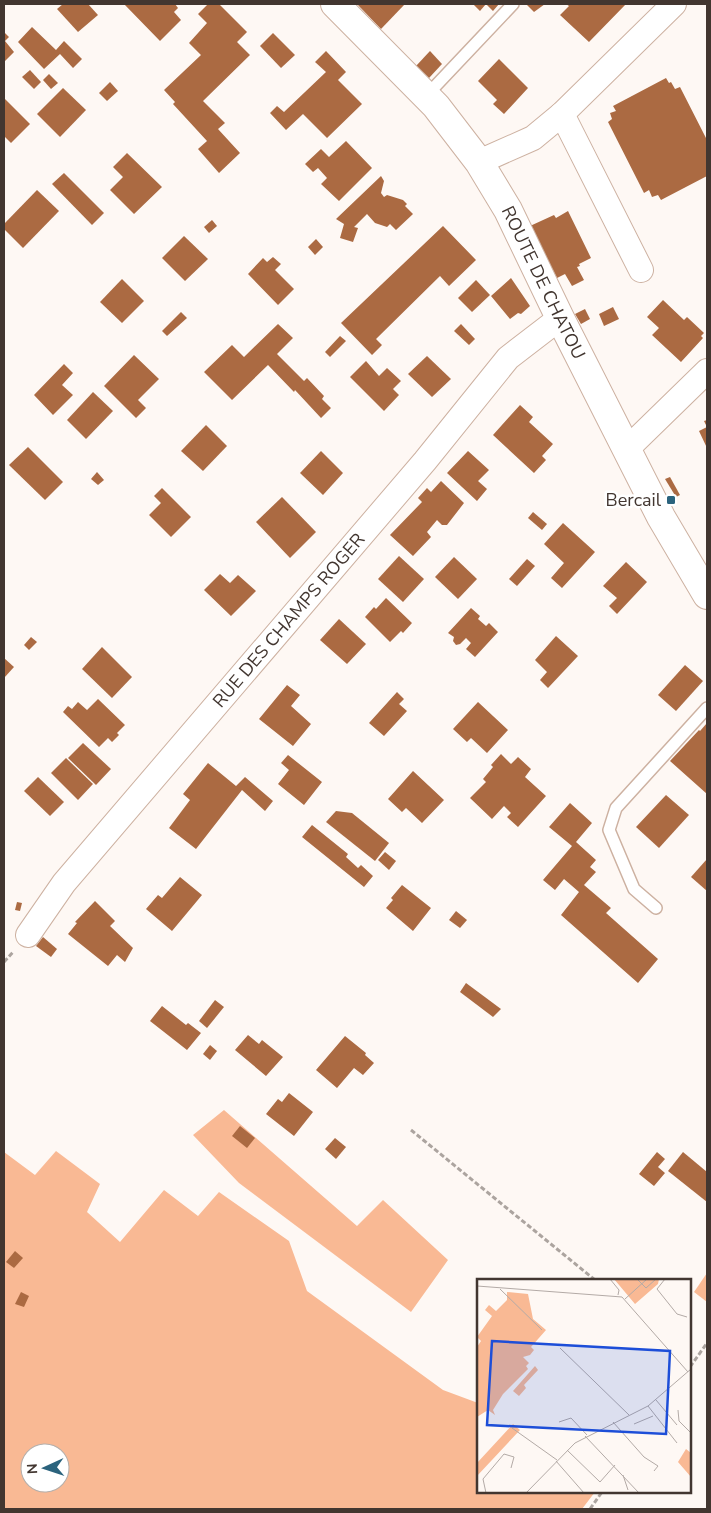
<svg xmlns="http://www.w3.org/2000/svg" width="711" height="1513" font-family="'Nunito Sans',sans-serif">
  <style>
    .green { fill: #f9b994; fill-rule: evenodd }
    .building { fill: #ab6a42 }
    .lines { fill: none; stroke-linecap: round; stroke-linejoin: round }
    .lane-casing { stroke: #cdb1a1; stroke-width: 14 }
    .street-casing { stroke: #cdb1a1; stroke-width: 26 }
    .secondary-casing { stroke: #cdb1a1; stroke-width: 30 }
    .path { stroke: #aca49f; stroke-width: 3; stroke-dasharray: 5 2.5; stroke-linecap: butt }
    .lane { stroke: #fff; stroke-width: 11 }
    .street { stroke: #fff; stroke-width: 24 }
    .secondary { stroke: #fff; stroke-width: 28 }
    .poi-dot { fill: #2b637d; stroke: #fff; stroke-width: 2 }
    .labels { text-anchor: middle; stroke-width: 5; stroke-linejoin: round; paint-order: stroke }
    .street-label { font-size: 18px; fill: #423630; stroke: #fff }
    .poi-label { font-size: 18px; fill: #423630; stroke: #fff; text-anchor: end }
    .inset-road { fill: none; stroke: #b3aaa6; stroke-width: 1 }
    .view { fill: #1d4ed8; fill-opacity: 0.15; stroke: #1d4ed8; stroke-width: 2.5 }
    .inset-edge { fill: none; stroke: #423630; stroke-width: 2.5 }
  </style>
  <rect width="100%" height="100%" fill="#fef8f4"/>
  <g class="green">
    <path d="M224,1110L357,1226L383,1200L448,1260L411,1312L239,1183L193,1135Z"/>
    <path d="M56,1151L100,1184L87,1212L120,1242L164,1190L198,1216L219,1192L289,1241L307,1291L443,1390L478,1403V1492H595L582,1509H4V1152L35,1175ZM30,1453H60V1483H30Z"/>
    <path d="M707,1273V1302L694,1292Z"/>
  </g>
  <g class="building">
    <path d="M63,4H88L98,15L78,32L57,9Z"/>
    <path d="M124,4H138L139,5L141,4H175L178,8L174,12L181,20L160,41Z"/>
    <path d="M208,4H219L247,32L237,42L250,55L203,101L225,123L218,129L240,153L219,173L198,149L207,141L173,104L175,102L164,90L201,55L189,43L207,23L198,14Z"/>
    <path d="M357,4H405L381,29Z"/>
    <path d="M473,4H499L493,11L486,4L480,11Z"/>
    <path d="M526,4H545L534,12Z"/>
    <path d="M566,4H626L589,42L560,15L569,6Z"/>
    <path d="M32,27L56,50L64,41L82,59L73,68L60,54L44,69L18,42Z"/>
    <path d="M4,32L9,37L5,41L14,52L5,61Z"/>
    <path d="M273,33L295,55L281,68L260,46Z"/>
    <path d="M326,51L346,72L338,80L362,104L327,138L303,114L286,130L270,113L277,106L284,112L326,72L315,62Z"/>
    <path d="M430,51L442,64L429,78L416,66Z"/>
    <path d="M499,59L528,88L504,114L493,104L497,100L478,81Z"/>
    <path d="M30,70L41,82L34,89L22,77Z"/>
    <path d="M49,74L58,83L51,89L43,80Z"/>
    <path d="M666,78L669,83L671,82L675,89L680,87L707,140V176L661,200L658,195L652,197L649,190L644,193L608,122L612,119L610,113L616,111L613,106Z"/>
    <path d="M110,82L118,91L107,101L99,93Z"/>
    <path d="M63,88L86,110L60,137L37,114Z"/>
    <path d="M4,98L30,124L11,143L4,136Z"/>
    <path d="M346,141L372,168L339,201L321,184L327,178L318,168L313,172L305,164L321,149L329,157Z"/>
    <path d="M127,153L162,187L134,214L110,190L123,177L113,167Z"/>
    <path d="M64,173L104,213L92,225L52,184Z"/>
    <path d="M381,176L384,181L381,193L384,197L387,195L403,200L407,204L405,206L413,214L396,230L390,224L387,227L375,223L367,214L354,227L358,228L353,242L340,238L344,224L336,219Z"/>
    <path d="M37,190L59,211L23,248L4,229V224Z"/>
    <path d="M568,211L591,258L579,264L580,266L577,267L584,280L572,286L565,274L557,278L530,226L554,215L556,218Z"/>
    <path d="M212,220L217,226L209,233L204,227Z"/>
    <path d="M443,226L476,260L449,286L440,276L376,339L382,345L372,355L341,323Z"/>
    <path d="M184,236L208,259L185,281L162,258Z"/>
    <path d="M316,239L323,247L315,255L308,247Z"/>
    <path d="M273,257L281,264L275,270L294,289L278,305L248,274L263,258L267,262Z"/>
    <path d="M511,278L530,306L521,314L518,313L510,319L491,296Z"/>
    <path d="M122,279L144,301L122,323L100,302Z"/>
    <path d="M476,280L490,295L472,312L458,298Z"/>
    <path d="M663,300L684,320L687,317L704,333L701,336L703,338L681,362L652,335L659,328L647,317Z"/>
    <path d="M613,307L619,319L604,326L599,314Z"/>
    <path d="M585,309L590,319L581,324L575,314Z"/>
    <path d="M181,312L187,318L167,336L162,331Z"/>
    <path d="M278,324L293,338L277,354L304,381L307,378L324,396L322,399L331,408L321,418L295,390L294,392L268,365L232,400L204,372L232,345L244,357Z"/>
    <path d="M461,324L475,339L469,345L454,331Z"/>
    <path d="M340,336L346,341L330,357L325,352Z"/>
    <path d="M134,355L159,379L138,400L146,408L136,418L104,386Z"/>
    <path d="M427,356L451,379L432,397L408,374Z"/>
    <path d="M366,361L379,376L387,368L401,381L393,389L399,395L384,411L350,377Z"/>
    <path d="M64,364L73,373L62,385L73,395L53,415L34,395Z"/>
    <path d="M93,392L113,411L86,439L67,420Z"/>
    <path d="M520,405L533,417L529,422L553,444L542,456L546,460L534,473L493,435Z"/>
    <path d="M707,420V448L699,431L707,427L704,421Z"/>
    <path d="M206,425L227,446L203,471L181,451Z"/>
    <path d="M28,447L63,482L45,500L9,465Z"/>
    <path d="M321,451L343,473L323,495L300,473Z"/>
    <path d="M468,451L489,470L478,481L487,489L477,501L447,473Z"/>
    <path d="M97,472L104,480L98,485L91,479Z"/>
    <path d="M670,477L680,495L676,497L665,479Z"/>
    <path d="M441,481L464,503L447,525H442L437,520L427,532L431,537L413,556L390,535L422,502L418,498L427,488L431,492Z"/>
    <path d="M162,488L191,517L171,537L149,515L161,503L154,496Z"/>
    <path d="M282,497L316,532L290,558L256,522Z"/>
    <path d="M533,512L547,524L542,530L528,518Z"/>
    <path d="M563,523L595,552L562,588L551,578L564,563L544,544Z"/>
    <path d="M399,556L424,579L403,602L378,579Z"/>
    <path d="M454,557L477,579L458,599L435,577Z"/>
    <path d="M527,559L535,566L517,586L509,579Z"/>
    <path d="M626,562L647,582L617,614L609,606L617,598L603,586Z"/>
    <path d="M220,574L230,583L238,575L256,591L231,616L204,590Z"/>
    <path d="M386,598L412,623L403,633L401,631L390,642L365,617L374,607L376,609Z"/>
    <path d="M471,608L480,616L478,619L486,626L489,623L498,632L475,657L466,649L471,643L466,638L460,644L456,645L453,641L454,637L448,633Z"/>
    <path d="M339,619L366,644L347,664L320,640Z"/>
    <path d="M556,636L578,656L548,688L540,680L547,672L535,660Z"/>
    <path d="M31,637L37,642L29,650L24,645Z"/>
    <path d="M102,647L132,677L112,698L82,669Z"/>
    <path d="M4,658L14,667L4,678Z"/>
    <path d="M685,665L703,681L676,711L658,695Z"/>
    <path d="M287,685L300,695L291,706L311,724L293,746L259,719Z"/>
    <path d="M397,692L404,699L399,704L407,711L384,736L369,723Z"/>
    <path d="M98,699L125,725L117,733L119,735L112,742L108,738L99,747L63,712L68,706L72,709L78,702L87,710Z"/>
    <path d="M478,702L508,730L487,753L471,738L467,742L453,729Z"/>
    <path d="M707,723V794L670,761L699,730L700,731Z"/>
    <path d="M83,743L111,769L96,785L68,758Z"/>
    <path d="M501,754L511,764L518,757L531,769L525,777L546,796L518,827L507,817L511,813L504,806L492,819L470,798L486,782L483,779L493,767L491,765Z"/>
    <path d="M288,755L322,782L304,805L278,784L289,770L281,763Z"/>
    <path d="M66,758L93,784L78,800L51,773Z"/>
    <path d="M208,763L236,786L245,777L273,801L265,811L242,790L196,849L169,828L190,800L183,794Z"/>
    <path d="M413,771L444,800L422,823L406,808L402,812L388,799Z"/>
    <path d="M38,777L64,802L50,816L24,791Z"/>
    <path d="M666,795L689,815L659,848L636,827Z"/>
    <path d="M570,803L592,823L576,842L596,860L590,867L596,872L584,885L611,908L606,913L658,959L638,983L561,915L579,892L564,879L555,890L543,880L572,846L549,827Z"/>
    <path d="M336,811L352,813L389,843L375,861L326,822Z"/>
    <path d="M312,825L348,854L346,857L358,868L361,865L373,876L364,887L302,837Z"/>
    <path d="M385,852L396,861L389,870L378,860Z"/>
    <path d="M707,859V891L691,877Z"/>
    <path d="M180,877L202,895L172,931L146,909L158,895L162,898Z"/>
    <path d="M402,885L431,908L413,931L386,908L393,900L391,898Z"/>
    <path d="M95,901L115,921L110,926L133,948L125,962L117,955L108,966L68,934L77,923L75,922Z"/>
    <path d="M17,902L22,903L20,911L15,910Z"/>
    <path d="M456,911L467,920L460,928L449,920Z"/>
    <path d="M43,937L57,949L51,957L36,946Z"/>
    <path d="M466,983L501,1009L493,1017L460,992Z"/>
    <path d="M215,1000L224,1007L207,1028L199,1021Z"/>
    <path d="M162,1006L186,1025L188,1023L201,1033L187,1050L150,1021Z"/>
    <path d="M248,1035L259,1044L262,1040L283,1057L266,1076L235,1050Z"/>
    <path d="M345,1036L366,1053L365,1055L374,1063L363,1075L354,1068L337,1088L316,1070Z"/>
    <path d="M210,1045L217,1051L210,1060L203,1054Z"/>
    <path d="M289,1093L313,1112L294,1136L266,1114L278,1099L282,1102Z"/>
    <path d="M240,1126L255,1138L247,1148L232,1136Z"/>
    <path d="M335,1138L346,1147L336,1159L325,1149Z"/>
    <path d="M657,1152L665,1159L658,1167L665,1173L654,1186L639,1174Z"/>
    <path d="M683,1152L707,1172V1202L668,1171Z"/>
    <path d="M15,1251L23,1258L14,1268L6,1262Z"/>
    <path d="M21,1292L29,1296L24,1307L15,1304Z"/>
  </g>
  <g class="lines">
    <defs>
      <g id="lane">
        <path d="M426,96L513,4"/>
        <path d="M656,908L634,889L609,830L616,808L707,708"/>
      </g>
      <g id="street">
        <path d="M562,114L641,270"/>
        <path d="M479,162L533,138L562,114L674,4"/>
        <path d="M627,449L707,371"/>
        <path id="s1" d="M28,935L64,883L425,461L508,358L560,318"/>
      </g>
      <g id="secondary">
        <path id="s2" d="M335,4L436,106L479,162L508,210L560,318L661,517L707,595"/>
      </g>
    </defs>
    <use href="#lane" class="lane-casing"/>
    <use href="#street" class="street-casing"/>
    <use href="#secondary" class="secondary-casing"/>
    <g class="path">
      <path d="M4,962L13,952"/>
      <path d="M411,1130L595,1280"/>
      <path d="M690,1367L707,1343"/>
      <path d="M590,1509L602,1492"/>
    </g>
    <use href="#lane" class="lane"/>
    <use href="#street" class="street"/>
    <use href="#secondary" class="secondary"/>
  </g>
  <rect class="poi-dot" x="666" y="495" width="10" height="10" rx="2.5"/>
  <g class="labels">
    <g class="street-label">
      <text dy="6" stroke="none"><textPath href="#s2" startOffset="351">ROUTE DE CHATOU</textPath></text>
      <text dy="6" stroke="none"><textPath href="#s1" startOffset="409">RUE DES CHAMPS ROGER</textPath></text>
    </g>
    <g class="poi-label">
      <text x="661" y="506">Bercail</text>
    </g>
  </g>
  <g transform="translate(477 1279)">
    <rect width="214" height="214" fill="#fef8f4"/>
    <path d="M137,0H182L181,5L158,25ZM30,13L51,15L56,40L69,51L54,68L57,71L53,76L46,78L52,84L49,87L51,90L26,115L16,131L18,136L11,131L0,138V68L4,62L0,58L15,37L8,31L12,26L19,32L30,21ZM58,87L61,91L47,106L49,109L42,117L36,112ZM36,145L43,151L0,197V184ZM209,170L214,174V198L201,183Z" fill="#f9b994"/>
    <path class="inset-road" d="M133,0L142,11L141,16M160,0L169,9L179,0M188,0L180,10L200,35L210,38M0,7L145,18L211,93M23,10L65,51M148,20L170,0M83,69L152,136M179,121L200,146M171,127L200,164M201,131L202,142L214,154M82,143L94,139L110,156M136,143L167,178L181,187L177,192M157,145L176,137M35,149L80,181M108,157L162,214M90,171L123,203L138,186M79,182L107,214M146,196L151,211M9,214L6,200L27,175L37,178L34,189M49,214L98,164L171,127L214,90"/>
    <path class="view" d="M15,62L193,72L189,155L10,146Z"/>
    <rect width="214" height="214" class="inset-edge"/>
  </g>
  <rect width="711" height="1513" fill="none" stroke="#423630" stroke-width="10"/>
  <g transform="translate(45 1468) rotate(267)"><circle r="24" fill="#ffffff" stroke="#b3afac"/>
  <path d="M0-4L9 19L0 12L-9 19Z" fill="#2b637d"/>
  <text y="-8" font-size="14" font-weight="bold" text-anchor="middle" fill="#423630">N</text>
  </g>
</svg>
